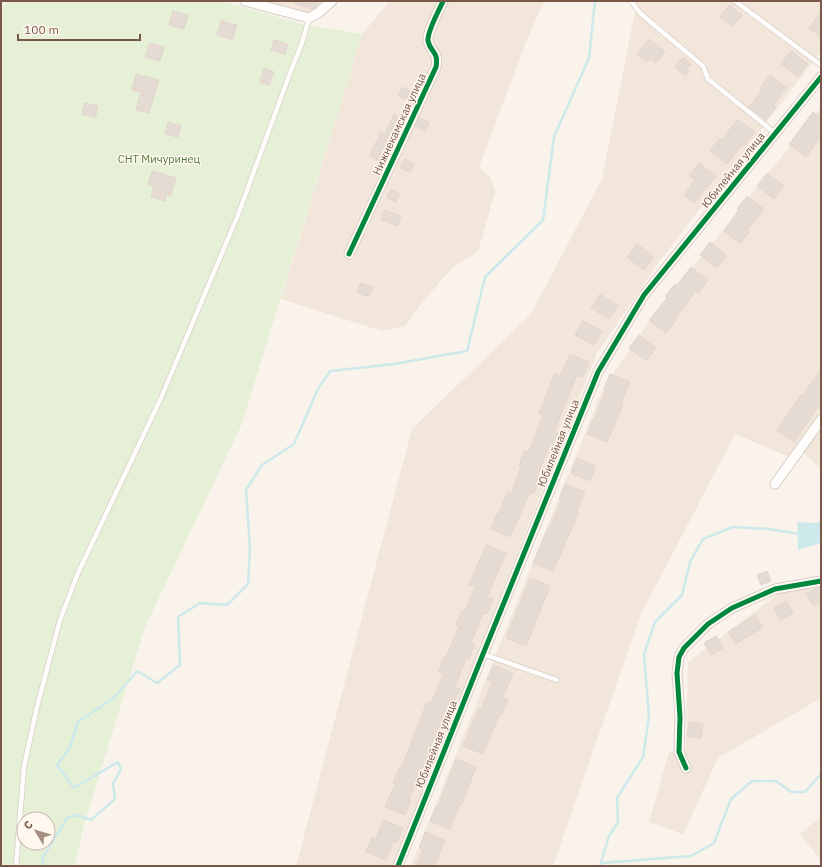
<svg xmlns="http://www.w3.org/2000/svg" width="822" height="867" font-family="'IBM Plex Sans',sans-serif">
  <style>
    .residential { fill: #f2e5d9 }
    .green { fill: #e6f0d6; fill-rule: evenodd }
    .water { fill: #cde9ea }
    .lines { fill: none; stroke-linecap: round; stroke-linejoin: round }
    .stream { stroke: #cde9ea; stroke-width: 2.5 }
    .building { fill: #e6dbd3; stroke: #e2d6ce }
    .lane-casing { stroke: #d8cec8; stroke-width: 6 }
    .street-casing { stroke: #d8cec8; stroke-width: 11 }
    .lane { stroke: #fefdfc; stroke-width: 4.5 }
    .street { stroke: #fefdfc; stroke-width: 9 }
    .cycleway-casing { stroke: #fff8ef; stroke-width: 8 }
    .cycleway { stroke: #00873e; stroke-width: 5 }
    .labels { text-anchor: middle; stroke-width: 3; stroke-linejoin: round; paint-order: stroke }
    .street-label { font-size: 11px; fill: #7a5849; stroke: #fff8ef }
    .park-label { font-size: 11px; fill: #527a3d; stroke: #fff8ef }
  </style>
  <rect width="100%" height="100%" fill="#f9f3ec"/>
  <g class="residential">
    <path d="M266,1H319L313,14Z"/>
    <path d="M390,1H544L528,37L479,167L491,178L495,192L478,251L452,268L426,298L405,326L382,331L281,299L362,34Z"/>
    <path d="M637,1H821V51L659,262L597,353L393,866H296L412,429L531,314L602,179Z"/>
    <path d="M821,107V411L789,457L735,434L641,614L553,866H411L603,388L645,328Z"/>
    <path d="M821,426V470L801,450Z"/>
    <path d="M821,585V698L718,758L683,834L649,822L669,752L686,749L688,662L778,594Z"/>
    <path d="M821,817V861L800,834Z"/>
  </g>
  <path class="green" d="M9,1H222L302,24L362,34L241,426L145,627L84,824L75,866H1V9ZM24,819H48V843H24Z"/>
  <path class="water" d="M821,521V543L798,550L797,522L815,523Z"/>
  <g class="lines">
    <g class="stream">
      <path d="M601,863L691,856L714,843L731,799L752,781H776L791,792H805L821,774"/>
      <path d="M43,866L42,859L67,818L78,815L91,820L115,799L113,784L121,769L118,762L74,788L57,765L70,747L78,722L114,698L137,671L157,683L180,665L178,617L200,603L227,605L248,584L250,548L246,490L262,465L294,444L318,389L330,371L394,364L467,351L485,277L543,220L554,137L589,58L595,1"/>
      <path d="M600,866L609,836L618,822L617,798L643,757L649,717L644,654L655,622L682,595L690,562L703,539L733,527L769,529L799,534"/>
    </g>
  </g>
  <g class="building">
    <path d="M294,1H321L314,9L293,3Z"/>
    <path d="M729,5L742,15L733,26L720,17Z"/>
    <path d="M173,11L188,15L184,29L169,25Z"/>
    <path d="M821,12V37L809,28Z"/>
    <path d="M221,21L237,25L232,40L217,35Z"/>
    <path d="M649,39L665,52L656,63L650,58L647,62L637,54Z"/>
    <path d="M274,40L288,44L285,54L271,50Z"/>
    <path d="M150,43L164,47L160,61L145,57Z"/>
    <path d="M791,51L808,64L798,77L781,64Z"/>
    <path d="M683,57L691,64L687,69L689,71L685,76L675,67Z"/>
    <path d="M264,68L274,72L269,85L260,82Z"/>
    <path d="M136,74L159,80L149,113L136,110L141,92L132,90Z"/>
    <path d="M770,75L787,88L773,105L776,107L766,120L749,107L763,90L760,88Z"/>
    <path d="M402,87L411,92L407,100L398,96Z"/>
    <path d="M85,103L98,106L95,118L82,114Z"/>
    <path d="M813,112L821,118V136L806,157L789,144Z"/>
    <path d="M394,114L404,119L399,128L396,126L379,161L369,156L381,132L385,134Z"/>
    <path d="M419,117L429,122L425,131L415,126Z"/>
    <path d="M738,119L755,132L745,145L743,144L727,164L710,151L720,138L722,140Z"/>
    <path d="M168,122L181,126L178,137L165,134Z"/>
    <path d="M405,159L414,164L410,172L400,168Z"/>
    <path d="M699,163L716,176L694,203L684,195L695,180L689,176Z"/>
    <path d="M152,171L176,178L171,195L167,194L165,201L151,197L154,186L148,185Z"/>
    <path d="M767,173L784,186L774,199L757,186Z"/>
    <path d="M391,189L400,194L396,202L387,198Z"/>
    <path d="M747,196L764,209L748,229L750,231L740,244L724,231L739,210L737,209Z"/>
    <path d="M385,210L401,216L397,226L381,220Z"/>
    <path d="M710,242L727,256L717,268L700,255Z"/>
    <path d="M637,244L654,257L644,270L627,257Z"/>
    <path d="M691,267L708,280L698,293L696,291L675,319L676,320L666,333L649,320L667,298L665,296L675,284L677,285Z"/>
    <path d="M361,283L373,287L369,297L357,292Z"/>
    <path d="M600,294L618,306L609,319L591,308Z"/>
    <path d="M583,321L602,331L594,345L575,335Z"/>
    <path d="M639,335L656,348L646,361L629,348Z"/>
    <path d="M570,354L589,362L583,377L577,375L554,432L559,433L553,449L549,447L536,478L539,479L534,494L530,493L510,537L491,529L497,514L498,515L508,491L512,493L521,466L519,465L525,450L529,452L543,415L539,413L555,373L560,376Z"/>
    <path d="M821,370V402L794,442L777,430L802,394L803,395Z"/>
    <path d="M610,374L630,382L621,404L623,405L607,442L587,434L593,419L594,420L606,390L604,389Z"/>
    <path d="M577,458L596,466L590,481L571,473Z"/>
    <path d="M565,484L585,492L577,511L579,512L553,571L533,563L549,526H551L561,500L559,499Z"/>
    <path d="M486,545L506,553L487,597L493,599L487,614L483,613L471,643L475,644L469,659L466,658L455,687L460,689L453,704L450,703L424,767H422L409,799L411,800L405,815L385,807L395,784L393,783L399,768L401,769L427,702L431,704L443,674L438,672L444,657L446,658L459,626L456,625L462,610L465,611L475,587L469,585Z"/>
    <path d="M767,571L771,581L761,585L757,575Z"/>
    <path d="M530,578L550,586L526,646L506,638Z"/>
    <path d="M817,588H818L821,591V602L814,606L806,594Z"/>
    <path d="M786,601L793,613L781,620L774,608Z"/>
    <path d="M755,615L763,627L736,644L728,632Z"/>
    <path d="M716,636L723,648L711,655L704,643Z"/>
    <path d="M494,665L513,673L503,697L508,699L502,714L500,713L483,754L463,746L479,708L481,709L492,681L487,680Z"/>
    <path d="M689,722L703,724L701,738L687,736Z"/>
    <path d="M456,759L476,767L462,804H460L450,829L430,821L436,806H438Z"/>
    <path d="M383,820L403,828L397,843L393,842L386,860L366,852L372,837L376,839Z"/>
    <path d="M425,832L445,840L435,866H416L423,849L419,848Z"/>
  </g>
  <g class="lines">
    <defs>
      <g id="lane">
        <path d="M631,1L641,14L703,66L708,79L775,133"/>
        <path d="M735,1L821,65"/>
        <path d="M483,654L557,680"/>
        <path d="M16,866L24,767L37,707L60,620L78,573L161,398L238,215L290,73L302,43L309,18"/>
      </g>
      <g id="street">
        <path d="M245,1L309,18L318,13L332,1"/>
        <path d="M349,254L436,67C439,51 430,52 428,41C427,31 439,11 443,1"/>
        <path d="M775,484L821,420"/>
        <path d="M686,768L679,752L680,717L677,673L679,657L684,648L708,624L732,608L775,589L821,581"/>
        <path d="M398,866L483,654L598,372L644,295L821,77"/>
      </g>
    </defs>
    <use href="#lane" class="lane-casing"/>
    <use href="#street" class="street-casing"/>
    <use href="#lane" class="lane"/>
    <use href="#street" class="street"/>
    <defs>
      <g id="cycleway">
        <path d="M349,254L436,67C439,51 430,52 428,41C427,31 439,11 443,1"/>
        <path d="M686,768L679,752L680,717L677,673L679,657L684,648L708,624L732,608L775,589L821,581"/>
        <path d="M398,866L483,654L598,372L644,295L821,77"/>
      </g>
    </defs>
    <use href="#cycleway" class="cycleway-casing"/>
    <use href="#cycleway" class="cycleway"/>
  </g>
  <g class="labels">
    <g class="street-label">
      <text transform="translate(399 124) rotate(-65)" y="4">Нижнекамская улица</text>
      <text transform="translate(733 170) rotate(-51)" y="4">Юбилейная улица</text>
      <text transform="translate(558 443) rotate(-68)" y="4">Юбилейная улица</text>
      <text transform="translate(436 744) rotate(-68)" y="4">Юбилейная улица</text>
    </g>
    <g class="park-label">
      <text x="159" y="163">СНТ Мичуринец</text>
    </g>
  </g>
  <rect width="822" height="867" fill="none" stroke="#7a5849" stroke-width="4"/>
  <g transform="translate(36 831) rotate(308)"><circle r="19" fill="#fff8ef" stroke="#cab8ad"/>
  <path d="M0-3L7 15L0 10L-7 15Z" fill="#a68e82"/>
  <text y="-6" font-size="11" font-weight="bold" text-anchor="middle" fill="#7a5849">С</text>
  </g>
  <path d="M18 34v6h122v-6" fill="none" stroke="#7a5849" stroke-width="2"/>
  <text x="24" y="34" font-size="12" fill="#7a5849" stroke="#fff8ef" stroke-width="3" paint-order="stroke">100 m</text>
</svg>
